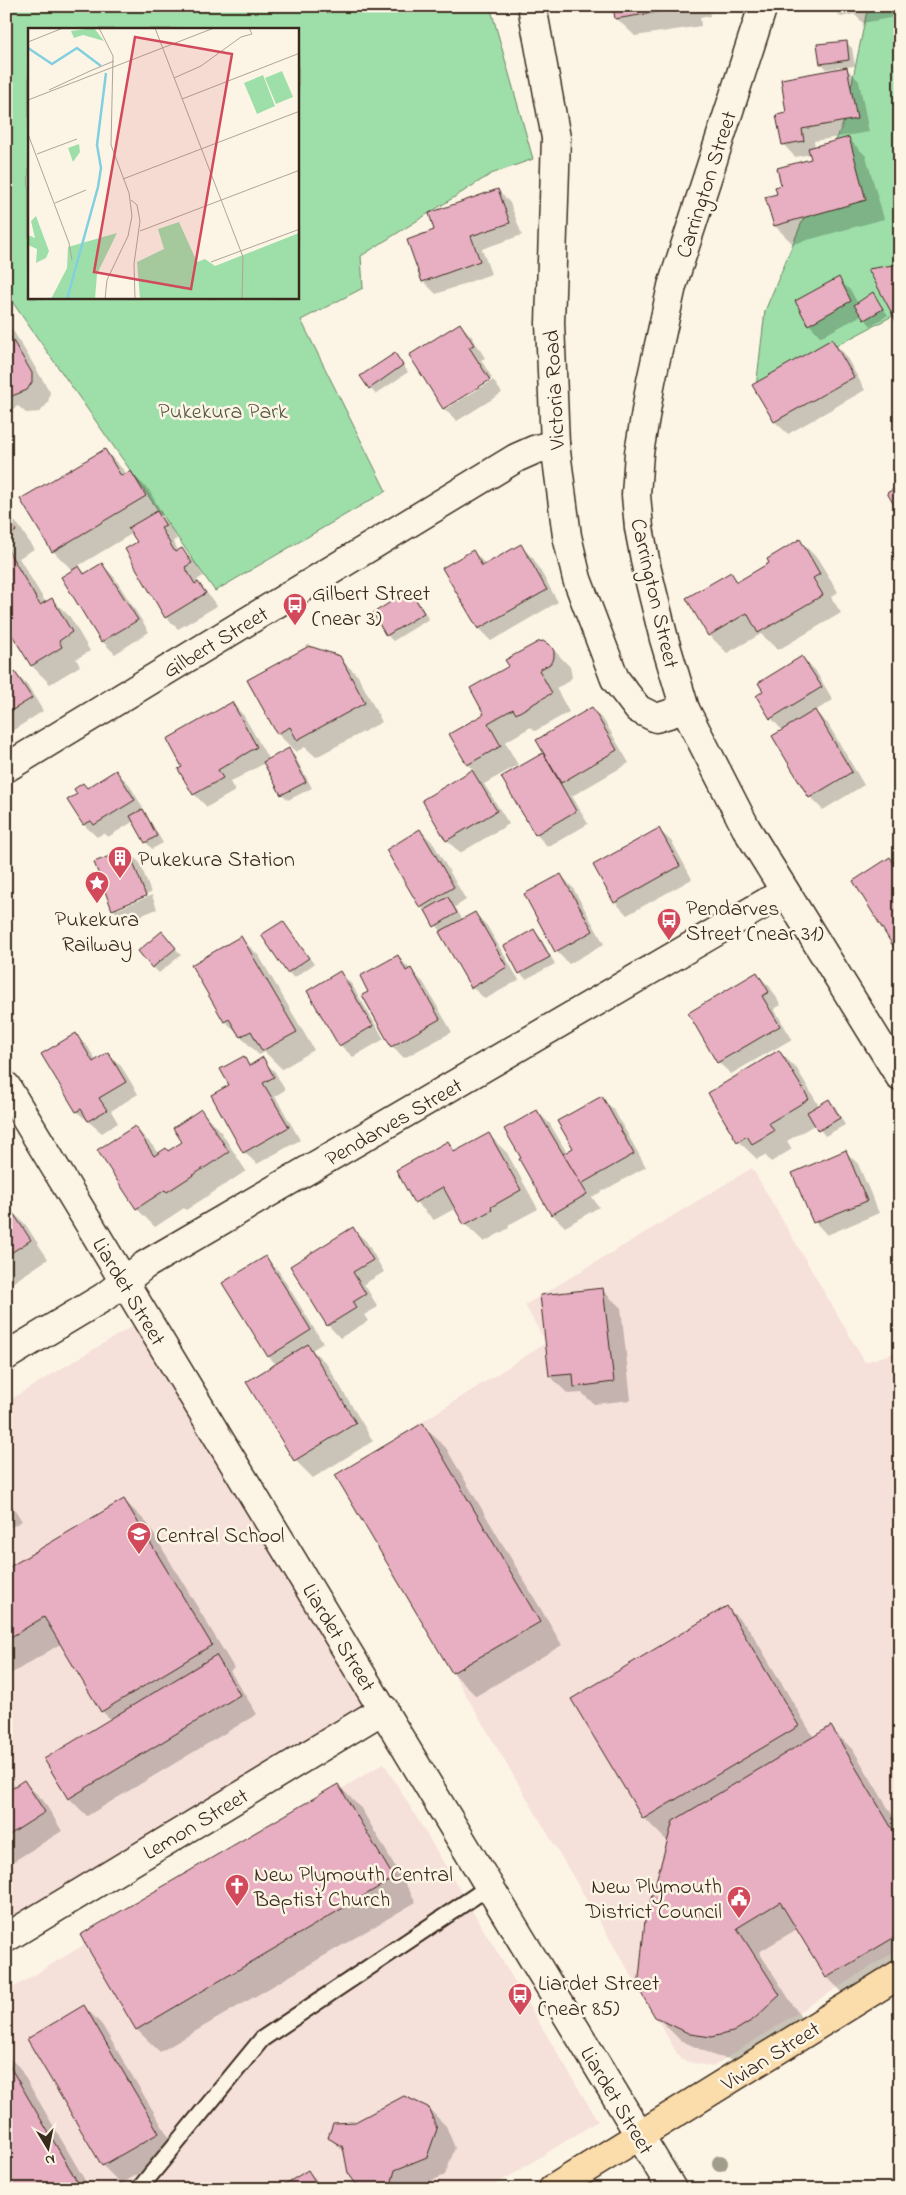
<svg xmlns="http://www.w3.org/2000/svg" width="906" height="2195" font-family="'Indie Flower',sans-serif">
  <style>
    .built { fill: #f6e0da }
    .green { fill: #9edfa9; stroke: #6c8464; fill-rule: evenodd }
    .shadow { fill: #0003; fill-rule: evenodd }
    .building { fill: #e8afc2; stroke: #3b2a1e }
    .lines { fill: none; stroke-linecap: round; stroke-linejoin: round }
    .lane-casing { stroke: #3b2a1e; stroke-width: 19 }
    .street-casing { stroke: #3b2a1e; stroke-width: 31 }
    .secondary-casing { stroke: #3b2a1e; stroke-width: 31 }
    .primary-casing { stroke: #3b2a1e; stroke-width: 31 }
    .lane { stroke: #fcf5e5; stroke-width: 15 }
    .street { stroke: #fcf5e5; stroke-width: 28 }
    .secondary { stroke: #fcf5e5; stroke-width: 28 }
    .primary { stroke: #fbddab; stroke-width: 28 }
    .tree { fill: #a09e8b }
    .labels { text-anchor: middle; stroke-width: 5; stroke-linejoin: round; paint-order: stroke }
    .street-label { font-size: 22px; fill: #3b2a1e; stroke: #fcf5e5 }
    .park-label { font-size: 22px; fill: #545741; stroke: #fcf5e5 }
    .poi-label { font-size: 22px; fill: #3b2a1e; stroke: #fcf5e5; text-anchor: start }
    .inset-river { fill: none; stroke: #82d0df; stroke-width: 2.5 }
    .inset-road { fill: none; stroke: #afa495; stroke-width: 1 }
    .view { fill: #d1495b; fill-opacity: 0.15; stroke: #d1495b; stroke-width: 2.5 }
    .inset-edge { fill: none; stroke: #3b2a1e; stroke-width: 2.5 }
  </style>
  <rect width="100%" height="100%" fill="#fcf5e5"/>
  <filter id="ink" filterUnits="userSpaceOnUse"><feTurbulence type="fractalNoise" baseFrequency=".02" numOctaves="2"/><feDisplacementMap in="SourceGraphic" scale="10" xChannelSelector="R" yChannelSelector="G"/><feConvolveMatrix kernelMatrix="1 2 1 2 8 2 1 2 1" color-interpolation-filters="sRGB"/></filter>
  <g filter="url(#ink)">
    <g class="built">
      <path d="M752,1168L865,1362L900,1351V1948L712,2067L681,2060L337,1476L546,1343L525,1305Z"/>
      <path d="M134,1325L365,1709L6,1923V1402Z"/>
      <path d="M384,1763L598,2121L489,2189H6V1992Z"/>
    </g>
    <g class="green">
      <path d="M6,6H490L533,159L491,174L361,256L363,288L301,320L386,491L215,591L6,293ZM29,29H298V298H29Z"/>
      <path d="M868,6H900V312L756,388L765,311L844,121Z"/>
    </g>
    <g class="shadow">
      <path d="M615,6H709L710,16L700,18L701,26L635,36L616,18Z"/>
      <path d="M830,6H893L895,17L863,23L854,14L841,17Z"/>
      <path d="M846,42L852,48L855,66L845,67L859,81L869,132L814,141L815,147L848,138L866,156L884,219L793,244L775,226L778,195L783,186L812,160L811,154L795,157L783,144L788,114L842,69L841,67L827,69L821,63Z"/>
      <path d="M498,190L510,203L522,235L482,249L491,274L436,294L423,281L436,231Z"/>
      <path d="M838,279L851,291L858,304L873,294L888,315L871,326L862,315L821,337L809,324Z"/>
      <path d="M6,319L50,392L48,403L40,412L26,413L18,406L6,413Z"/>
      <path d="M460,324L472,337L485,358L481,360L492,378L446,406V409L493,380L502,393L457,421L444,409L411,355Z"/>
      <path d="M831,340L844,353L865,390L788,434L775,422L754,385Z"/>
      <path d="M395,354L408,372L376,394L370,388Z"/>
      <path d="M105,450L127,474L130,472L149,490L163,515L160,516L169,525L177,539L173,541L179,552L182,550L195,562L203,576L197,580L217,606L178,629L166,617L138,543L133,533L78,566L86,574L102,564L114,577L149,632L115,654L102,641L62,578L73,571L53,551Z"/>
      <path d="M6,512L19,526L34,549L19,558L46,603L52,599L70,617L90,651L76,659L80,666L50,684L32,666L6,623Z"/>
      <path d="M800,541L818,559L838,592L831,597L841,613L778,650L761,634L727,653L709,635L731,574L739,582L771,564Z"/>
      <path d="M520,546L533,558L558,602L491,641L479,629L473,551L486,565Z"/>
      <path d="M410,592L416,598L429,619L393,641L387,635Z"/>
      <path d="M552,648L570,667L572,677L568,682L556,688L569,712L535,731L531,727L505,742L518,765L484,784L509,824L460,853L447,840L423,800L474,770L468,764L486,715Z"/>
      <path d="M339,657L358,676L382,722L316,757L305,747L296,752L278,734L249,680Z"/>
      <path d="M802,657L815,670L833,700L815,711L828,724L864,785L823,810L810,797L783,731L771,718Z"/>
      <path d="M6,668L13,674L15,673L28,686L43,711L12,731L6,725Z"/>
      <path d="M232,703L244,716L269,760L288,749L294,755L312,788L288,800L282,794L265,763L230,782L235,791L207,807L194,794Z"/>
      <path d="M592,709L605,722L629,763L572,796L588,824L548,847L536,834L502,778L545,753Z"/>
      <path d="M116,772L129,784L163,843L152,849L146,842L134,821L108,837L104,833L97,837L84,825L69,800Z"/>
      <path d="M420,830L433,843L466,900L455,907L463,920L475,913L487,926L519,980L485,999L472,987L442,932L421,907Z"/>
      <path d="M659,830L672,842L692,879L627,915L615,902Z"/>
      <path d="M127,850L140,863L157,909L125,922L113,909ZM151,893L152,895L118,909V906Z"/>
      <path d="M890,859L900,869V952L854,881Z"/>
      <path d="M561,875L573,888L604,944L569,964L556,951Z"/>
      <path d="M283,922L314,964L294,978L288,972Z"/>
      <path d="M534,931L540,937L555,964L526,979L520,973Z"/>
      <path d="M241,938L259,956L314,1050L282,1069L265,1052L259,1055L225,1021Z"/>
      <path d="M168,939L181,955L159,973L153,967Z"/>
      <path d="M397,956L423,982L452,1032L404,1058L392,1046L370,992Z"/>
      <path d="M340,972L352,985L384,1039L353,1057L340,1045Z"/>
      <path d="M757,974L770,987L781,1005L774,1009L792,1039L731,1074L718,1062Z"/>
      <path d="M75,1035L88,1047L96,1061L108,1054L121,1066L138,1094L111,1111L118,1123L102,1133L77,1112L42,1055Z"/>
      <path d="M779,1051L797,1069L819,1106L829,1100L835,1106L845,1125L825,1136L816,1124L787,1141L792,1149L771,1162L765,1155L757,1159L738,1141Z"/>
      <path d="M243,1058L251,1066L262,1059L275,1072L285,1090L275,1096L300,1140L257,1164L244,1152L231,1085Z"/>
      <path d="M602,1098L614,1110L646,1167L592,1197L599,1207L565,1227L552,1214L520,1159L537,1111L550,1124L567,1153L574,1149Z"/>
      <path d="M201,1111L219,1129L246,1171L186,1210L184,1208L155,1227L136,1208L135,1128L153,1146L159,1155L168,1152L184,1142Z"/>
      <path d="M488,1134L507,1153L538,1209L508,1225L509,1228L484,1242L465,1224L456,1208L434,1220L416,1202L448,1143L457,1152Z"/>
      <path d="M846,1152L858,1164L879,1213L827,1235L815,1222Z"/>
      <path d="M6,1206L25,1224L48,1259L6,1287Z"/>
      <path d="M353,1229L366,1241L384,1272L364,1284L378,1307L364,1315L368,1321L340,1338L328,1325Z"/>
      <path d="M265,1258L278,1270L323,1343L312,1350L326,1363L373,1441L313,1478L295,1460L276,1364L269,1357L223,1283Z"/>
      <path d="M602,1290L621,1308L631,1400L594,1404L582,1393L568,1394L550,1376Z"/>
      <path d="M423,1425L446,1448L562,1645L476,1696L453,1673L337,1475Z"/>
      <path d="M6,1496L22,1521L6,1530Z"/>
      <path d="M124,1500L147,1523L234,1668L230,1671L257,1714L87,1816L69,1798L111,1720L102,1711L62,1643L9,1675L6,1673V1570Z"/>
      <path d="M727,1607L750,1630L814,1738L831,1728L854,1751L900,1828V1970L850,2000L827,1977L797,1929L759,1952L802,2019L756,2054L734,2060L715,2056L680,2040L656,2016L668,1842L644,1818Z"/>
      <path d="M24,1782L43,1800L62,1831L6,1866V1793Z"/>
      <path d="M338,1785L361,1808L416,1902L160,2052L136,2029Z"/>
      <path d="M84,2006L102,2025L177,2151L121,2184L103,2166L28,2039Z"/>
      <path d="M6,2055L19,2067L90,2189H6Z"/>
      <path d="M428,2108L446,2126L455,2148L445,2175L413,2189H363L357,2183L346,2154L330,2138L356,2124Z"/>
      <path d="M308,2171L325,2189H279Z"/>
    </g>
    <g class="building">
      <path d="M613,6H683V8L615,19Z"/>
      <path d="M848,6H877L849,11Z"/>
      <path d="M847,41L849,60L820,64L817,44Z"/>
      <path d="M847,67L857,119L802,129L804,141L782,145L776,115L786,113L781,79Z"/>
      <path d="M849,137L866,200L774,226L765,197L777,194L775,187L781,185L777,168L811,159L808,148Z"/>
      <path d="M498,189L510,223L471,236L480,261L422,282L407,240L434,230L429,213Z"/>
      <path d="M900,264V320L896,321L868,269Z"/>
      <path d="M839,277L851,301L808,325L795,301Z"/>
      <path d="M873,292L883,309L864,320L854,305Z"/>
      <path d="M460,323L474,345L469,347L490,380L443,409L409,355Z"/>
      <path d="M6,329L32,373V382L27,390L12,396L6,395Z"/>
      <path d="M832,339L854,377L774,422L752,385Z"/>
      <path d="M395,353L403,365L369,389L360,376Z"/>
      <path d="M105,449L121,476L131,471L146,496L52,552L20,499Z"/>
      <path d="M900,485V515L887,493Z"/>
      <path d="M157,511L166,526L161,528L175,552L182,548L192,563L185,567L195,584L198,582L206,593L165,618L125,549L137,542L128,528Z"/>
      <path d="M6,514L16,531L6,537Z"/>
      <path d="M800,539L820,574L813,578L823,595L758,633L747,613L708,636L686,598L731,572L737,582L769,563L767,559Z"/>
      <path d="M521,544L547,590L478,629L442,568L473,550L482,566Z"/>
      <path d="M6,547L40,605L52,598L72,632L59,641L62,647L31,666L6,625Z"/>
      <path d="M102,563L138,620L101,642L61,577L79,566L84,574Z"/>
      <path d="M410,590L424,613L386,636L373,613Z"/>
      <path d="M543,641L551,646L554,651V658L550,664L539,670L552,693L516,714L513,709L488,723L501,746L467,765L449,734L484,714L470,688L509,666L505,660L538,642Z"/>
      <path d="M309,646L340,656L365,703L297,740L290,727L277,734L247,680Z"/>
      <path d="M802,656L822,687L770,719L756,696L763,691L758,683Z"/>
      <path d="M6,668L11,675L15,672L32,698L6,714Z"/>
      <path d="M232,702L257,747L218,770L223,778L193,795L178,769L182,767L167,739Z"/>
      <path d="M592,707L617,750L561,783L536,740Z"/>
      <path d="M815,710L852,772L809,798L772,736Z"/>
      <path d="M289,748L306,782L281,795L263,762Z"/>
      <path d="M543,753L576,811L535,835L501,777Z"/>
      <path d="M116,770L135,800L94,825L91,821L83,825L67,800L77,794L74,789L83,783L87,788Z"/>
      <path d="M472,770L497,811L446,841L422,800Z"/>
      <path d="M143,809L157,836L145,843L130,816Z"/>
      <path d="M659,828L680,866L614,903L593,865Z"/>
      <path d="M420,829L454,887L420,908L386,850Z"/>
      <path d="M128,849L146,896L112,910L94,862Z"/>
      <path d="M890,857L900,873V946L895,949L853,881Z"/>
      <path d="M561,874L593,931L555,952L524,894Z"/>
      <path d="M448,897L457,913L434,927L425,910Z"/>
      <path d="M475,912L507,967L471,988L439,932Z"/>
      <path d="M283,921L309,958L287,973L261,935Z"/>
      <path d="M534,929L550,957L519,974L504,946Z"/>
      <path d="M162,931L176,948L152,968L138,951Z"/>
      <path d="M241,936L297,1032L262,1051L251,1031L240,1037L229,1019L224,1022L191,965Z"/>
      <path d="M398,955L406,971L411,968L440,1019L391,1047L362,995L368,992L360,976Z"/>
      <path d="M340,971L373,1026L339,1046L307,991Z"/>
      <path d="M757,972L769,992L762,996L780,1026L717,1063L688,1013Z"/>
      <path d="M76,1033L93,1062L108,1052L126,1082L99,1098L107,1110L88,1121L81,1109L76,1112L41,1054Z"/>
      <path d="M779,1050L809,1099L769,1123L774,1131L752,1144L747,1136L737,1142L708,1093Z"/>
      <path d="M244,1056L249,1066L263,1057L274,1077L263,1083L289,1127L243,1153L211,1095L229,1085L220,1069Z"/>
      <path d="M602,1096L634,1154L581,1184L563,1154L573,1148L557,1121Z"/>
      <path d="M829,1099L840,1118L818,1131L807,1112Z"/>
      <path d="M201,1109L229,1152L167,1192L165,1190L136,1209L97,1150L135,1126L154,1156L166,1148L168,1151L182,1142L173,1128Z"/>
      <path d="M537,1110L587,1194L551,1215L519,1159L521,1158L504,1129Z"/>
      <path d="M489,1133L521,1190L491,1207L492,1210L464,1225L443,1187L414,1203L396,1170L448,1141L454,1152Z"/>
      <path d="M846,1150L867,1201L813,1223L792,1173Z"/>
      <path d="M7,1204L31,1240L6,1256V1205Z"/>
      <path d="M353,1227L373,1260L353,1272L366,1294L353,1302L356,1308L327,1326L290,1266Z"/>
      <path d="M266,1256L311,1330L268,1357L222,1283Z"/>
      <path d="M603,1288L614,1382L574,1387L573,1374L549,1376L540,1295Z"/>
      <path d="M308,1344L356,1423L294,1461L246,1382Z"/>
      <path d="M423,1423L540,1622L452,1673L335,1475Z"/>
      <path d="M124,1499L212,1645L101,1712L44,1617L6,1640V1569Z"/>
      <path d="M727,1606L799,1726L643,1819L571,1699Z"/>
      <path d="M216,1655L240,1695L68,1799L44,1759Z"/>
      <path d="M831,1726L900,1842V1934L826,1978L780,1902L737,1928L780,1995L754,2019L733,2032L711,2037L690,2034L655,2017L638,1988L645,1920L673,1821Z"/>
      <path d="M24,1780L45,1812L6,1837V1792Z"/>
      <path d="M338,1784L394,1878L136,2030L80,1935Z"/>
      <path d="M84,2005L159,2133L102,2166L27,2039Z"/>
      <path d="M6,2060L81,2188L80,2189H6Z"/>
      <path d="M404,2096L428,2107L437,2129L427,2157L395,2170L390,2189H367L356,2184L348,2173L343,2147L328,2138L333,2123L355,2122Z"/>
      <path d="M308,2170L320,2189H277Z"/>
    </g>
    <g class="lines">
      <defs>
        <path id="lane" d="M139,2189L262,2039L490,1886"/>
        <g id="street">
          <path d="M6,1356L104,1297L125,1281"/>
          <path d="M6,1938L384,1709"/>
        </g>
        <g id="secondary">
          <path d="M532,6L556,138L550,323L555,444L567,536L577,579L615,679L638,709L656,718L685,709"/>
          <path d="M763,6L672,286L651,381L639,453L636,495L639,528L647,570L664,639L685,709L746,828L900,1077"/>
          <path d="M6,768L516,458L534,450L555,444"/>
          <path d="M6,1086L672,2189"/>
          <path d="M125,1281L145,1265L784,892"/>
        </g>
        <path id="primary" d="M553,2189L900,1974"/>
      </defs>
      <use href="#lane" class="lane-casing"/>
      <use href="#street" class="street-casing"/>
      <use href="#secondary" class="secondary-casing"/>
      <use href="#primary" class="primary-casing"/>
      <use href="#lane" class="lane"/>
      <use href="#street" class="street"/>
      <use href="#secondary" class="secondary"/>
      <use href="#primary" class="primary"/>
    </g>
    <circle class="tree" cx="720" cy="2163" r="8"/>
  </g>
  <defs>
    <symbol id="bus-pin" viewBox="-11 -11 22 30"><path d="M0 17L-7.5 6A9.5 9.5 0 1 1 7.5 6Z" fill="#d1495b" stroke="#fcf5e5"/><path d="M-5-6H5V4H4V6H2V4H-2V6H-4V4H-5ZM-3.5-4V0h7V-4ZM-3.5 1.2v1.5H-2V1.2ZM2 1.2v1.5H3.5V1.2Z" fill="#fff"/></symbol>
    <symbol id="building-pin" viewBox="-11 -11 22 30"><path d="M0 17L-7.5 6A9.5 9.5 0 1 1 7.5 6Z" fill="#d1495b" stroke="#fcf5e5"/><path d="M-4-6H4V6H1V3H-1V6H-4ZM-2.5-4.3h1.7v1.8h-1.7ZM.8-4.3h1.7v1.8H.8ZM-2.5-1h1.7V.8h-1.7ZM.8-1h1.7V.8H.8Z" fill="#fff"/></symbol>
    <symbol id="sight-pin" viewBox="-11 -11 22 30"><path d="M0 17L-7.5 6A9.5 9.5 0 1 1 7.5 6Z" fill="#d1495b" stroke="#fcf5e5"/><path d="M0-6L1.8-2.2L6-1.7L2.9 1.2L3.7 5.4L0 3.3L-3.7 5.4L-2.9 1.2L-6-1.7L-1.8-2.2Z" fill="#fff"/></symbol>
    <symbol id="school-pin" viewBox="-11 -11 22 30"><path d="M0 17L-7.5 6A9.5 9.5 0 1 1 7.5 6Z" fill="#d1495b" stroke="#fcf5e5"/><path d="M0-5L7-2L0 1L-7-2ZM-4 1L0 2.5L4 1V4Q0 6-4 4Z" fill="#fff"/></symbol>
    <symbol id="church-pin" viewBox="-11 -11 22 30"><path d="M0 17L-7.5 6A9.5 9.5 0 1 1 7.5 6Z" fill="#d1495b" stroke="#fcf5e5"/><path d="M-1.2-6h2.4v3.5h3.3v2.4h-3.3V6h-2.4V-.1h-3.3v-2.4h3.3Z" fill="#fff"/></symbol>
    <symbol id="civic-pin" viewBox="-11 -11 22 30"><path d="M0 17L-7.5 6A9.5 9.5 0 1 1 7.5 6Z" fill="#d1495b" stroke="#fcf5e5"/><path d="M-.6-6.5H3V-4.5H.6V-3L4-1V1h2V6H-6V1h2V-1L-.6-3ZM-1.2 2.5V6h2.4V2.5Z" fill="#fff"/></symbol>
  </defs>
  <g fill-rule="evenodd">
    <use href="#bus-pin" x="281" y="591" width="28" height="38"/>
    <use href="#building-pin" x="106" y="844" width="28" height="38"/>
    <use href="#sight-pin" x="83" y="869" width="28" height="38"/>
    <use href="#bus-pin" x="655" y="906" width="28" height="38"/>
    <use href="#school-pin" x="125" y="1520" width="28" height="38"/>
    <use href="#church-pin" x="223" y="1872" width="28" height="38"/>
    <use href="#civic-pin" x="725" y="1884" width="28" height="38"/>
    <use href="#bus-pin" x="506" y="1981" width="28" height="38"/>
  </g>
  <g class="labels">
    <g class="street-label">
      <text transform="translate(705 184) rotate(-72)" y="8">Carrington Street</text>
      <text transform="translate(553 390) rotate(-93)" y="8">Victoria Road</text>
      <text transform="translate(656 593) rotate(77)" y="8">Carrington Street</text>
      <text transform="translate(215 641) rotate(-31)" y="8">Gilbert Street</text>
      <text transform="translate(393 1121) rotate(-30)" y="8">Pendarves Street</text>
      <text transform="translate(130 1291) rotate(59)" y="8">Liardet Street</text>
      <text transform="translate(340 1637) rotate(59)" y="8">Liardet Street</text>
      <text transform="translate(195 1823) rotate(-31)" y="8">Lemon Street</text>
      <text transform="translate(770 2055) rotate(-32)" y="8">Vivian Street</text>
      <text transform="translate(618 2100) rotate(59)" y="8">Liardet Street</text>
    </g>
    <g class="park-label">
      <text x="223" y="418">Pukekura Park</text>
    </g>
    <g class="poi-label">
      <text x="312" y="600">Gilbert Street<tspan x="312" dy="25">(near 3)</tspan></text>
      <text x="138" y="866">Pukekura Station</text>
      <text x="686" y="915">Pendarves<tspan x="686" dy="25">Street (near 31)</tspan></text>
      <text x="97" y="926" text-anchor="middle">Pukekura<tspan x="97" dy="25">Railway</tspan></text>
      <text x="156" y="1542">Central School</text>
      <text x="254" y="1881">New Plymouth Central<tspan x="254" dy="25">Baptist Church</tspan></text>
      <text x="722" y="1893" text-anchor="end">New Plymouth<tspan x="722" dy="25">District Council</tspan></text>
      <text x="538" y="1990">Liardet Street<tspan x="538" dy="25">(near 85)</tspan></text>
    </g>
  </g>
  <g transform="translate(28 28)">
    <rect width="271" height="271" fill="#fcf5e5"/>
    <path d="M66,0L76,13L55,7L46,10L43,3ZM254,43L265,69L248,76L237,50ZM235,47L247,78L229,86L216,55ZM51,116L52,124L45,134L40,120ZM8,188L21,223L18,230L8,235L9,221L0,217V207L7,210L3,193ZM151,194L169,234L177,231L187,238L271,205V271H112L109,234L136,221L130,201ZM89,205L69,246L67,271H23L39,240L40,219Z" fill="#9edfa9"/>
    <path class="inset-river" d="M0,20L24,36L49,20L73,38M39,271L70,159L73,140L69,117L78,45"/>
    <path class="inset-road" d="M71,0L85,28L83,117L101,165L104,188L100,208L79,252L77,271M127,0L215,229L214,271M0,14L35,0M62,43L86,33M146,50L173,38L213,9L224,6L221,0M21,62L62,43M154,71L272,25M0,72L186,0M0,106L41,215L44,232M9,126L49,111M95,151L272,83M103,172L109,177L112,193L106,236L107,271M27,175L58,162M112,203L272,142M183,234L272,201"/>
    <path class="view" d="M107,9L204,26L163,261L66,244Z"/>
    <rect width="271" height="271" class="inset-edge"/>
  </g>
  <rect width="906" height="2195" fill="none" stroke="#fcf5e5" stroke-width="25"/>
  <rect x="12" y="12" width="881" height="2170" fill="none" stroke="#3b2a1e" stroke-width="2" filter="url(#ink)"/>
  <g transform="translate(48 2148) rotate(170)" stroke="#fcf5e5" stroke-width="4" paint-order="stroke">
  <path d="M0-4L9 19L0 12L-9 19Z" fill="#3b2a1e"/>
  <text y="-8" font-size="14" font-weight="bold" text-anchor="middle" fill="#3b2a1e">N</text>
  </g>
</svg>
